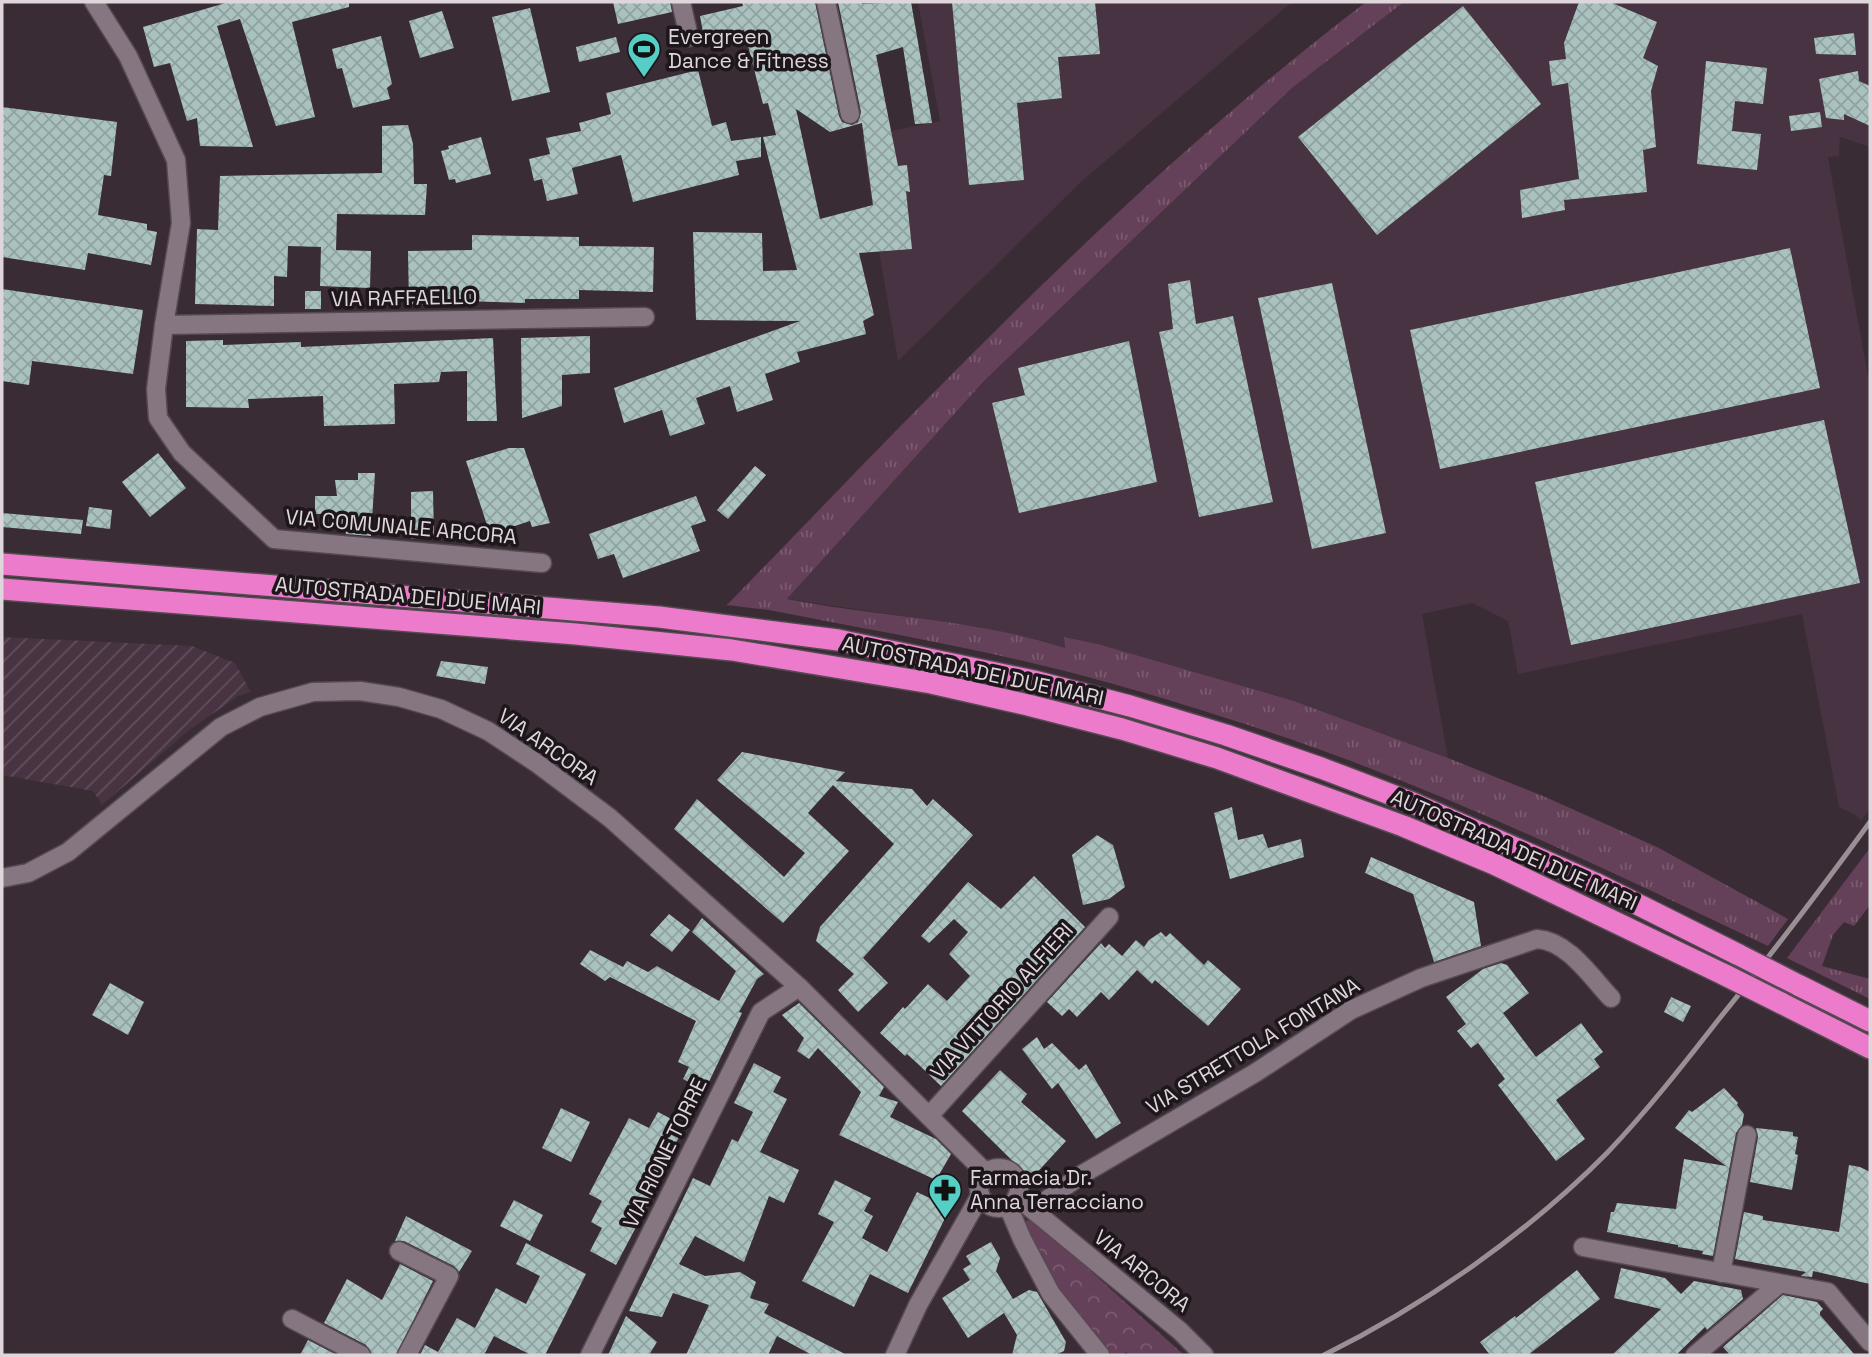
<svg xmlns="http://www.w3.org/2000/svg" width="1872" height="1357" font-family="'Space Grotesk',sans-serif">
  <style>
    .built { fill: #473341 }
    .industrial { fill: url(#industrial-furrows) }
    .grass { fill: url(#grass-tufts) }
    .park { fill: url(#park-crowns) }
    .building { fill: url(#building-cross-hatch); fill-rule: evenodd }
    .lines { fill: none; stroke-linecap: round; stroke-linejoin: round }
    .minor-casing { stroke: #564a52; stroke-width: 21 }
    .highway-casing { stroke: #564a52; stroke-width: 24 }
    .minor { stroke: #867681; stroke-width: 18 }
    .highway { stroke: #ec7bcc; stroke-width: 21 }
    .rail { stroke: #9a8f95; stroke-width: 5 }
    .highway-bridge-casing { stroke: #564a52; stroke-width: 24; stroke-linecap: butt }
    .highway-bridge { stroke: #ec7bcc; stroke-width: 21 }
    .labels { text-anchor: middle; stroke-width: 7; stroke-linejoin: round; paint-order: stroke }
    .poi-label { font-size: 21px; fill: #dfd6db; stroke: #1d161b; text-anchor: start }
    .street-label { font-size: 21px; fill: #dfd6db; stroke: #1d161b }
  </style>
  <defs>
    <pattern id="industrial-furrows" width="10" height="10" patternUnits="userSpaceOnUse" patternTransform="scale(1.75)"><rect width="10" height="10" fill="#473341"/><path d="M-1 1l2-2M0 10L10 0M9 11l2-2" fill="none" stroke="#61505c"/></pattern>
    <pattern id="grass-tufts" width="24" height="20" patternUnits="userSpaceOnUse" patternTransform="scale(1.75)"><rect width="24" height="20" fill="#644059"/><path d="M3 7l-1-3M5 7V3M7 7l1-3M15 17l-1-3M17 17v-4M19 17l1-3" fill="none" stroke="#7a5b70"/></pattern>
    <pattern id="park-crowns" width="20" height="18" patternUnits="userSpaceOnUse" patternTransform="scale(1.75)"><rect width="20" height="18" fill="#644059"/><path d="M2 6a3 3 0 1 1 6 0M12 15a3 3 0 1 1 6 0" fill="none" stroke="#7a5b70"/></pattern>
    <pattern id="building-cross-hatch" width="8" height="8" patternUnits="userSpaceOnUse" patternTransform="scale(1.75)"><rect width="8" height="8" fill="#aac2bf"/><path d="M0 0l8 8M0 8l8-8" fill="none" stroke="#90a2a0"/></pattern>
  </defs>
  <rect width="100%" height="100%" fill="#3a2c35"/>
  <g class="built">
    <path d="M918,2H1292L1082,181L898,361L879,251L862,137L940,121Z"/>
    <path d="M1404,2H1870V147L1840,137L1839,156L1828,157L1870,387V808L1861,821L1857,816L1839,807L1802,614L1518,674L1508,621L1473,603L1422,614L1448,758L1294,701L1098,644L1064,637L1065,648L1044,641L949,623L787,599L985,380L1292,88Z"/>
  </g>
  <path class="industrial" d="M2,637L192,646L235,663L251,692L238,696L188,731L102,805L93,791L2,775Z"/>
  <g class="grass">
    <path d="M1366,2H1404L1292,88L985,380L787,599C879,617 975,619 1065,648L1064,637L1098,644L1294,701L1448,758L1543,796L1657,847L1788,919L1768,946C1592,863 1416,777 1229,719C1167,699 1104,680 1040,665C950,643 859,628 769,610L727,605C931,395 1133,179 1366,2Z"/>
    <path d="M1870,848V905L1854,926L1844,922L1833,935L1822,966L1870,979V999L1787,958Z"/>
  </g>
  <path class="park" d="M1035,1217L1064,1247L1184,1355H1130L1126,1352L1123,1355H1106L1059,1293L1025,1227L1026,1221Z"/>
  <g class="building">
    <path d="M229,2H349V7L292,22L315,117L276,126L240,19L217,26L253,147L200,146L197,118L187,121L170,63L154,67L143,27Z"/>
    <path d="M613,2H670L672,12L618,24Z"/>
    <path d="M742,2H815L839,116L842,122L852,125L858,122L861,112L838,2H861L862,4L911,2L932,123L915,124L903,47L876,55L898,166L907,165L910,192L906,191L912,249L859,253L874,315L863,321L866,334L797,352L800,362L765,374L773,400L737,412L730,386L696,398L705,424L670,436L662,410L624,423L614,388L800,321L696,320L693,232L762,233L763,271L797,270L763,137L776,135L768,103L763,104L744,30L714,37L713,30L703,32L700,16L743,6ZM796,109L830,132L862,123L873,205L820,219Z"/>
    <path d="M952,2H1095L1100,54L1058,57L1062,98L1017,103L1024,180L969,185Z"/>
    <path d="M1579,2H1610L1657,22L1643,58L1658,66L1651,91L1656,147L1643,150L1647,192L1564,200L1565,210L1522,218L1520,190L1579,179L1568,83L1552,86L1549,61L1566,59L1564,43Z"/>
    <path d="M1463,6L1541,104L1377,235L1298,137Z"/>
    <path d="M530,8L550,92L512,101L492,17Z"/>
    <path d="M442,11L454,48L420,58L409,21Z"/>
    <path d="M1854,33L1856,55L1816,54L1814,38Z"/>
    <path d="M381,36L392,84L387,88L390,99L353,108L342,68L337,69L332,49Z"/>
    <path d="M616,37L620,52L579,62L576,47Z"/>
    <path d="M1706,61L1767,68L1763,104L1735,101L1732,131L1761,134L1757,170L1697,164Z"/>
    <path d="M698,70L712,126L726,122L731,141L761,137V157L736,161L739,175L633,202L621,155L572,168L578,194L547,201L542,179L534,181L529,159L550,154L546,138L581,131L579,123L611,114L606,93Z"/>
    <path d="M1858,71L1859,81L1870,86V126L1844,114V120L1826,118L1819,79Z"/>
    <path d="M2,107L117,122L111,176L104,175L98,215L147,224V230L157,232L151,265L88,253L85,270L2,257Z"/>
    <path d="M1820,112L1822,127L1791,131L1789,116Z"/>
    <path d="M408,125L413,144L414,184H427L425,215L337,214L336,250L371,251L370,288L320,286L321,247L288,246L287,277L274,276V306L195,304L197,229L218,230L220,176L382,173V126Z"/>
    <path d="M481,137L491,174L456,183L455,179L449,180L441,151L449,149L448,146Z"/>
    <path d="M472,235L579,237V246L654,247L653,292L579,290V299H525V303L464,301V307L409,304L408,251L472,250Z"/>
    <path d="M1790,248L1820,388L1440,469L1410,330Z"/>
    <path d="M1190,280L1196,324L1233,316L1273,502L1199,517L1159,332L1173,329L1168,284Z"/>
    <path d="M1332,283L1386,533L1312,549L1258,298Z"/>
    <path d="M2,289L143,310L133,374L32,361L29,385L2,381Z"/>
    <rect x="305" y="291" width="16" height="18"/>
    <path d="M590,336V373L562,375V406L522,418L521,338Z"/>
    <path d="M493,338L497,421H467V371L441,372L439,382L394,384L395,424L324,426L323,396L248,399L249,408L186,407V341L223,340V345L301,342V347Z"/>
    <path d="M1129,341L1157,482L1019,513L992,403L1025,395L1018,368Z"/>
    <path d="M1824,420L1860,583L1571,645L1535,482Z"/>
    <path d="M509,448H524L550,523L532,527L530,521L490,534L466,461Z"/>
    <path d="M158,453L186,488L150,517L122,482Z"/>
    <path d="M755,466L766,475L728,519L717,510Z"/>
    <path d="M358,473H375L371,536L346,534L345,527H336L337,514H315V496H337L335,480H358Z"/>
    <path d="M433,491L434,537L411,539V492Z"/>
    <path d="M696,496L706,521L691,526L700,551L623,578L614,554L598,559L589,534Z"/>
    <path d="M89,507L112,510L110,529L86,526Z"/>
    <path d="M2,513L83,520L81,534L2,527Z"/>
    <path d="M441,661L488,667L485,684L436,676Z"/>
    <path d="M742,752L845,772L836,781L912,789L927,806L933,799L973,835L863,958L888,983L858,1012L838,990L854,974L816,941L820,927L894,844L833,785L808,813L849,851L783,923L674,829L697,799L784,877L805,853L717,780Z"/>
    <path d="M1232,807L1238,840L1263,834L1268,848L1301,839L1304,857L1230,879L1214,813Z"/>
    <path d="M1097,835L1113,845L1125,887L1109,899L1083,905L1072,855Z"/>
    <path d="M1371,857L1474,902L1481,946L1434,962L1413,894L1365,873Z"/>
    <path d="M1034,876L1085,927L941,1086L917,1063L907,1054L905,1056L880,1033L903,1007L905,1009L928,984L947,1001L970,976L949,954L968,932L954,919L929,943L921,936L968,882L1001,909Z"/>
    <path d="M669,914L690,930L672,952L650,935Z"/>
    <path d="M702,918L764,974L757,979L739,1012L742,1013L705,1090L683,1079L689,1067L678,1062L696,1021L610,977L605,981L580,964L590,950L623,967L627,961L648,972L657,966L719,1001L736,971L692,932Z"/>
    <path d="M1161,932L1166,937L1170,933L1204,965L1208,960L1241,989L1208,1026L1155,980L1152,984L1137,970L1109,1000L1101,992L1077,1017L1069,1009L1062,1016L1047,1002L1101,943L1105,948L1109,944L1122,956L1136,940L1144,947L1149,940Z"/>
    <path d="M1501,963L1507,965L1529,993L1503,1013L1536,1057L1581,1023L1603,1052L1594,1059L1600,1067L1556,1100L1585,1139L1556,1161L1498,1085L1505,1079L1478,1043L1471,1048L1457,1031L1466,1024L1446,997L1483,969Z"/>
    <path d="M110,983L144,1002L128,1035L92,1015Z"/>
    <path d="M1671,997L1691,1006L1683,1022L1664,1012Z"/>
    <path d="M799,1003L884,1087L879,1096L898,1102L890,1117L936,1139L951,1154L936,1180L839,1135L861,1092L818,1048L809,1059L797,1051L804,1038L782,1015Z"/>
    <path d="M1037,1037L1044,1049L1052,1043L1079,1070L1086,1064L1121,1123L1096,1139L1058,1083L1052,1089L1022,1049Z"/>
    <path d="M754,1063L781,1077L773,1092L787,1099L760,1152L799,1170L784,1203L769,1196L744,1262L695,1236L679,1264L705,1276L740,1272L756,1282L750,1298L769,1304L764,1313L847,1355H812L777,1336L768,1355H686L709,1305L673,1293L662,1317L629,1311L693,1178L710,1186L732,1139L738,1142L753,1112L734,1103Z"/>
    <path d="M1000,1070L1027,1094L1021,1102L1066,1141L1031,1179L962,1111Z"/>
    <path d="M1724,1088L1738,1103L1737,1105L1744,1114L1742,1125L1736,1133L1713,1256L1702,1254L1703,1251L1678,1247V1245L1607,1232L1611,1212H1614L1617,1203L1676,1209L1684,1159L1726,1166L1675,1128L1689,1110L1692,1112Z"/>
    <path d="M561,1108L590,1122L571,1162L542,1148Z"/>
    <path d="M658,1112L685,1126L650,1191L654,1193L616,1265L590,1251L602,1228L591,1222L602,1201L589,1194L629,1118L649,1128Z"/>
    <path d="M1756,1128L1793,1132V1136L1798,1137L1795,1154L1798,1155L1792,1190L1750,1182L1758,1137Z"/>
    <path d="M1849,1165L1860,1167L1870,1172V1284L1813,1271L1812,1277L1801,1276L1806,1272L1735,1259L1744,1212L1763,1216V1220L1839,1232Z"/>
    <path d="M835,1180L871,1198L864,1211L873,1216L862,1238L887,1252L917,1192L950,1208L908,1293L870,1274L854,1307L802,1281L834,1222L818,1214Z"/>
    <path d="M514,1200L543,1215L530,1241L500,1226Z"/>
    <path d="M406,1216L472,1251L459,1272L454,1266L404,1241H395Z"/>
    <path d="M991,1242L1000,1258L996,1271L1013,1299L1029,1290L1037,1292L1066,1342L1064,1351L1055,1355H1012L1017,1335L1004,1313L968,1338L942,1298L970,1280L963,1269L971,1264L966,1256Z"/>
    <path d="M526,1243L586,1274L545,1355H531L494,1336L484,1355H420L425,1345L438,1352L457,1318L475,1328L496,1288L526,1304L540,1276L516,1264Z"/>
    <path d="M400,1264L433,1281L396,1355H372L366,1345L324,1323L347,1279L382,1300Z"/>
    <path d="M1621,1268L1665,1278L1681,1294L1694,1281L1741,1290L1743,1299L1707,1330L1705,1327L1676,1355H1612L1661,1309L1614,1298Z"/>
    <path d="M1577,1270L1600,1299L1528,1355H1490L1480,1342L1515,1316L1516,1318Z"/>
    <path d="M1783,1295L1817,1302L1823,1309L1820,1312V1315L1855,1355H1730L1723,1347Z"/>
    <path d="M626,1316L657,1342L649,1355H608Z"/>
    <path d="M308,1340L337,1355H300Z"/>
  </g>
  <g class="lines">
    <defs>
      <g id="minor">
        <path d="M94,2L128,56L176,160L181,223L164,325L156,389L158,418L182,453L274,539L542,563"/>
        <path d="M681,2L689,37"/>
        <path d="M826,2L850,114"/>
        <path d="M164,325L645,317"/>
        <path d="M2,878L28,873L68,852L221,727L260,707L313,692L360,691L399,697L441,709L488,731L538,764L610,818L799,987L986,1173"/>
        <path d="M929,1116L1109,917"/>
        <circle cx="999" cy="1188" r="20"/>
        <path d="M1017,1197L1180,1331L1204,1355"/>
        <path d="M1008,1206L1022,1239L1051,1294L1100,1355"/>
        <path d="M1033,1210L1081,1175L1255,1073L1351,1010L1421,978L1537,939C1568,941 1591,977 1611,998"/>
        <path d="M1583,1247L1828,1292L1870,1342"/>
        <path d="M399,1251L449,1276L407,1355"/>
        <path d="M1721,1273L1747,1135"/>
        <path d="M292,1319L361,1355"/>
        <path d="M590,1355L761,1012L799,987"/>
        <path d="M895,1355L918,1305L980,1196"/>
        <path d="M1695,1355L1779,1284"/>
      </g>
      <g id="highway">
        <path d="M2,564L659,617L838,640L1034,681L1130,706L1226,735L1321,768L1413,803L1595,883L1739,955"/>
        <path d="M2,589L576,634L732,650L931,683L1028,705L1122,729L1217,758L1403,826L1494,864L1725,975"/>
        <path d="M1798,985L1870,1021"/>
        <path d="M1781,1003L1870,1048"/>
      </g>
    </defs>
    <use href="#minor" class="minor-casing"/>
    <use href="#highway" class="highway-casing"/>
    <use href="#minor" class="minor"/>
    <use href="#highway" class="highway"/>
    <path class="rail" d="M1324,1355C1425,1305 1528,1233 1607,1153C1647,1111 1683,1065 1719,1019C1771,955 1821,889 1870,822"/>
    <defs>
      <g id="highway-bridge">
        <path d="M1739,955L1798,985"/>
        <path d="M1725,975L1781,1003"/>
      </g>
    </defs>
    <use href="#highway-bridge" class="highway-bridge-casing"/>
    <use href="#highway-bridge" class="highway-bridge"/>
  </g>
  <defs>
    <symbol id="stadium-pin" viewBox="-11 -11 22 30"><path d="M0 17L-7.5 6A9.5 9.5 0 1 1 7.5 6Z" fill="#55cec5" stroke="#1d161b"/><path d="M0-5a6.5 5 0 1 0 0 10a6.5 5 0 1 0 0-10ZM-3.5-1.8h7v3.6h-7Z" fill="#111"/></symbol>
    <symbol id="pharmacy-pin" viewBox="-11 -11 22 30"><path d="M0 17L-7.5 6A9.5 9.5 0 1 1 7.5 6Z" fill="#55cec5" stroke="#1d161b"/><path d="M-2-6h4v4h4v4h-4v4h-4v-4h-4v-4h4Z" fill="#111"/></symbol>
  </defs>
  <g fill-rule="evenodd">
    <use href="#stadium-pin" x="625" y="30" width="38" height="52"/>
    <use href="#pharmacy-pin" x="926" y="1171" width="38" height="52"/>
  </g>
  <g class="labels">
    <g class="poi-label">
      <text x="668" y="44">Evergreen<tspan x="668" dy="24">Dance &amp; Fitness</tspan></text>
      <text x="970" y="1185">Farmacia Dr.<tspan x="970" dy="24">Anna Terracciano</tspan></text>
    </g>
    <g class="street-label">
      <text transform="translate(404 298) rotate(-1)" y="7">VIA RAFFAELLO</text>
      <text transform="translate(401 527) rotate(5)" y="7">VIA COMUNALE ARCORA</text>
      <text transform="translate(408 596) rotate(5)" y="7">AUTOSTRADA DEI DUE MARI</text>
      <text transform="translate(973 671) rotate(12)" y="7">AUTOSTRADA DEI DUE MARI</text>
      <text transform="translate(548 747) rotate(35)" y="7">VIA ARCORA</text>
      <text transform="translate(1514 850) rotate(24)" y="7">AUTOSTRADA DEI DUE MARI</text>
      <text transform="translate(1002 1001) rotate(-48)" y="7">VIA VITTORIO ALFIERI</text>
      <text transform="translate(1253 1046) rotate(-31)" y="7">VIA STRETTOLA FONTANA</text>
      <text transform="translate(665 1153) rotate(-64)" y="7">VIA RIONE TORRE</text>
      <text transform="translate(1142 1271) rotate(39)" y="7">VIA ARCORA</text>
    </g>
  </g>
  <rect width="1872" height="1357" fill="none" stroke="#dfd6db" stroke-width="7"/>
</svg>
